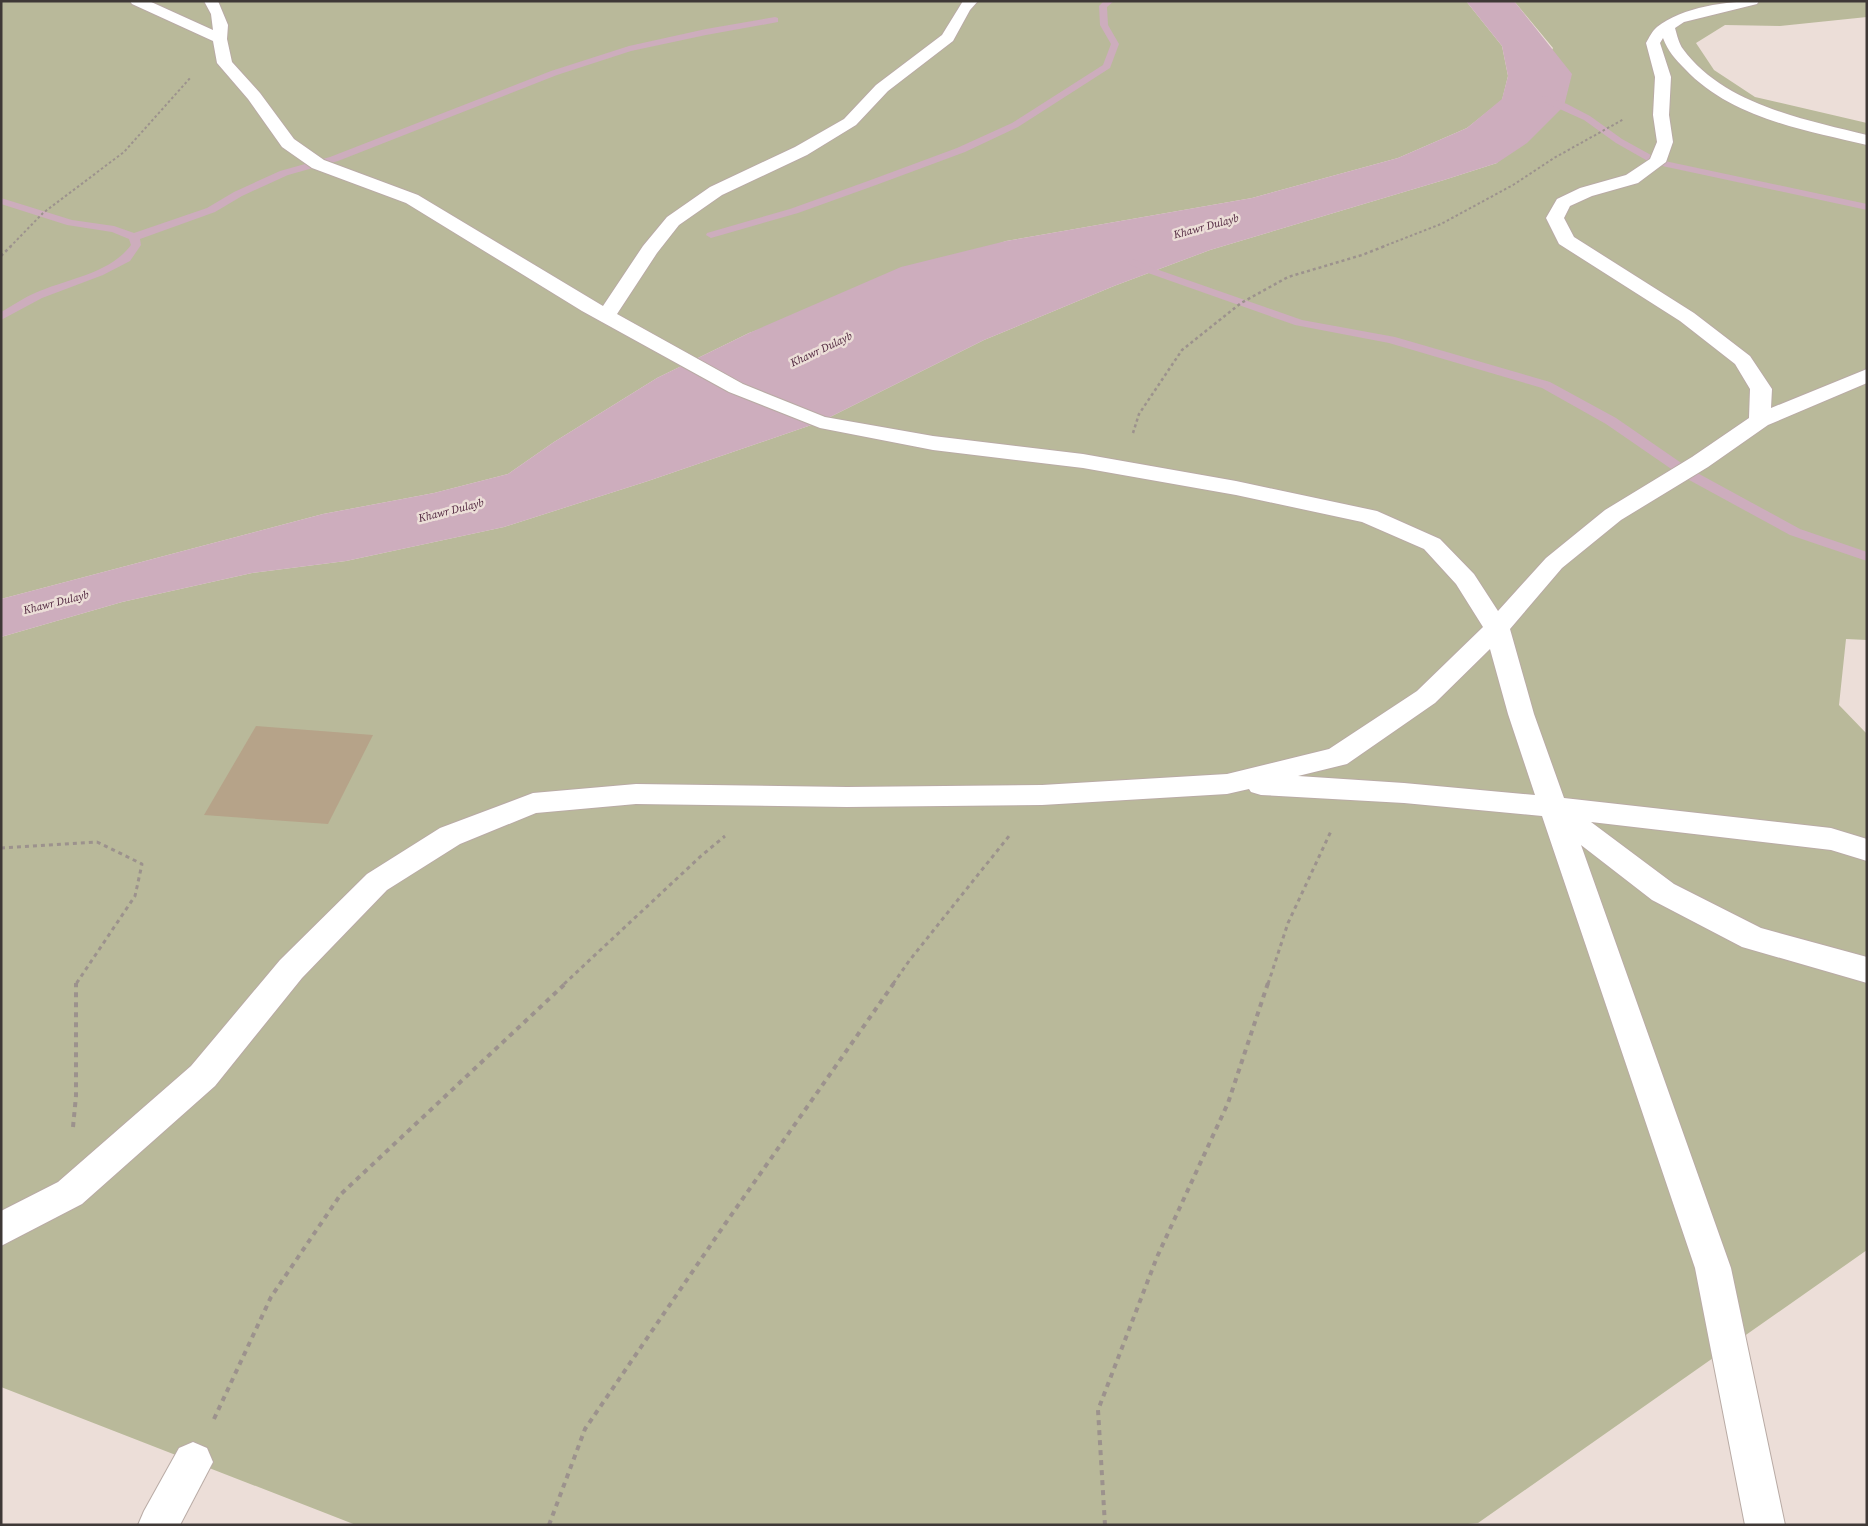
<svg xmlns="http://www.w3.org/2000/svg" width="1868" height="1526" font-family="'Source Serif 4',serif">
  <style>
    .green { fill: #b9b99a }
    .water { fill: #cdadbd }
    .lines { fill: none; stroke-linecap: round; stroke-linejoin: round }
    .stream { fill: #cdadbd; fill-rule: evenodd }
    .building { fill: #b6a389 }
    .minor-casing { stroke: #b9aba5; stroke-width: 2 }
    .path-far3 { stroke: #9c928d; stroke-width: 2; stroke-dasharray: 2.5 2.5; stroke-linecap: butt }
    .path-far2 { stroke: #9c928d; stroke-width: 2.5; stroke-dasharray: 3 3; stroke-linecap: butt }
    .path-far1 { stroke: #9c928d; stroke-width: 3; stroke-dasharray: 4 4; stroke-linecap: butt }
    .path { stroke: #9c928d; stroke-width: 4; stroke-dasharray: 5 5; stroke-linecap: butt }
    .minor { fill: #fff; fill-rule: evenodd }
    .labels { text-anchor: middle; stroke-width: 5; stroke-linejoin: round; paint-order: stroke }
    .far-water-label { font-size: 11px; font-style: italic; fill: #4a1f38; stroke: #ecded8 }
  </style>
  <rect width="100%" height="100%" fill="#ecded8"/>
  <g class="green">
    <path d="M1,1H1466L1502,46L1508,76L1502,100L1467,128L1398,158L1252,198L1006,241L749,333L657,378L554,442L508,474L434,493L323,514L1,599Z"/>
    <path d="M1514,1H1867V17L1780,26L1725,25L1696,43L1714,70L1755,97L1867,123V640L1846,639L1839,705L1867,734V1250L1478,1523L1458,1525H356L1,1387V637L122,602L252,573L346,561L504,527L648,481L820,422L984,340L1114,286L1210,250L1444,180L1497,163L1553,48Z"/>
  </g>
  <path class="water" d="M1466,1H1514L1572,74L1564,106L1527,143L1497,163L1444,180L1210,250L1114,286L984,340L820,422L648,481L504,527L346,561L252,573L122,602L1,637V599L323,514L434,493L508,474L554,442L657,378L749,333L901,267L1006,241L1252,198L1398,158L1467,128L1502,99L1508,76L1502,46Z"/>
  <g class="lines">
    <g class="stream">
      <path d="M1104,1H1114L1107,7L1108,25L1119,44L1110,68L1018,127L965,152L876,185L798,213L711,238L706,235L707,233L790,209L868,181L957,148L1012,123L1103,65L1111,44L1100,25L1099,6Z"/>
      <path d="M775,17L778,18V22L706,35L631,51L557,75L338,161L288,175L242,196L215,212L140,239L141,245L130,261L103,275L42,298L1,320V312C12,306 23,298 35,293C66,279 110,274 131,245L129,239L112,232L67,225L1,204V198L72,220L114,226L134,233L207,208L234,192L280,171L330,157L551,71L629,46L706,29Z"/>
      <path d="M1545,96L1567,104L1590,116L1622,139L1660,160L1867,204V210L1653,164L1616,143L1584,120L1542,101V97Z"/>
      <path d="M1133,259L1156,269L1302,320L1395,337L1550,382L1616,418L1690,469L1800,529L1867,552V561L1790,535L1680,475L1606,424L1542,388L1389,343L1295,325L1148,273L1129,264L1127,262Z"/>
    </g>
  </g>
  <path class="building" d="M256,726L373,735L328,824L204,815Z"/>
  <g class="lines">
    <defs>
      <g id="minor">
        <path d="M130,1H149L213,30L211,14L204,1H218L228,25L227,39L232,62L260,93L294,139L324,160L418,195L603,306L643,246L667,217L710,187L795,147L844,119L876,85L942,35L963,1H978L970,10L953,41L888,91L856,125L807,155L722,195L679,225L657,253L617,314L743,384L825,417L933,436L1083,454L1236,481L1377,511L1440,539L1474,574L1498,611L1546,558L1605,510L1692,457L1749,418L1750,389L1735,364L1680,321L1559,244L1546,218L1557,199L1580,188L1626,175L1650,159L1657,142L1653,115L1655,77L1646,43C1649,38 1652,31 1657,27C1682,7 1728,1 1759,1L1757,4L1684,22L1675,28C1677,35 1679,44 1683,49C1723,104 1805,120 1867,135V145C1804,130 1731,118 1685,69C1675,59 1668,51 1663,38L1660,43L1671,77L1669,115L1673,142L1666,162L1638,183L1592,196L1570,206L1564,218L1574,237L1694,313L1750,356L1772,389L1771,408L1867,369V383L1768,425L1708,467L1621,520L1562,568L1510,629L1534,714L1564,798L1831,828L1867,839V861L1831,850L1591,822L1674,884L1761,928L1867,957V983L1742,947L1652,900L1581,845L1731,1268L1785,1525H1745L1695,1268L1542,816L1404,803L1261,795L1251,792L1249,789L1227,794L1042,805L847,807L636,804L536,813L460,844L387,890L302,978L215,1086L82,1204L1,1246V1211L58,1182L191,1066L280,960L367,874L440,828L533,793L636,784L847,787L1042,785L1227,774L1329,749L1417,691L1483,627L1456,584L1424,549L1362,522L1236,495L1083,468L933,450L820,428L729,392L582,311L406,203L312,168L282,147L248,99L217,63L213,41L132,4ZM1490,649L1508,714L1535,795L1404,783L1298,776L1347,764L1435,703Z"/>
        <path d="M193,1442L207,1448L213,1462L180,1525H138L144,1511L179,1448Z"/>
      </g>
    </defs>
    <use href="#minor" class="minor-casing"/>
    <g class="path-far3">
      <path d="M10,247L43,213L124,152L191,77"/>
      <path d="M1382,247L1441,224L1513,185L1554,158L1624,119"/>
    </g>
    <g class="path-far2">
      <path d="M1,256L11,246"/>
      <path d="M1133,433L1139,414L1182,350L1241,303L1288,277L1362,255L1385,246"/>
    </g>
    <g class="path-far1">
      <path d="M1,848L97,842L142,864L135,896L76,984"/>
      <path d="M564,984L701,856L725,836"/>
      <path d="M893,984L909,961L1009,836"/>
      <path d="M1268,984L1288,923L1332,829"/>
    </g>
    <g class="path">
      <path d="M73,1127L76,1096V983"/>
      <path d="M214,1419L271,1297L341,1194L566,983"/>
      <path d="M549,1525L585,1429L725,1224L894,983"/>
      <path d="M1105,1525L1098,1410L1157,1257L1228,1103L1268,983"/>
    </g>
    <use href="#minor" class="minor"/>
  </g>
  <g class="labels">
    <g class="far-water-label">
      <text transform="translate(1206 226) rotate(-15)" y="4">Khawr Dulayb</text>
      <text transform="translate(821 349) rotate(-25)" y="4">Khawr Dulayb</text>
      <text transform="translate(451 510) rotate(-14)" y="4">Khawr Dulayb</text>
      <text transform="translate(56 602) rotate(-14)" y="4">Khawr Dulayb</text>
    </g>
  </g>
  <rect width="1868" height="1526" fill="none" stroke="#3e3836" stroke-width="5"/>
</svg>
